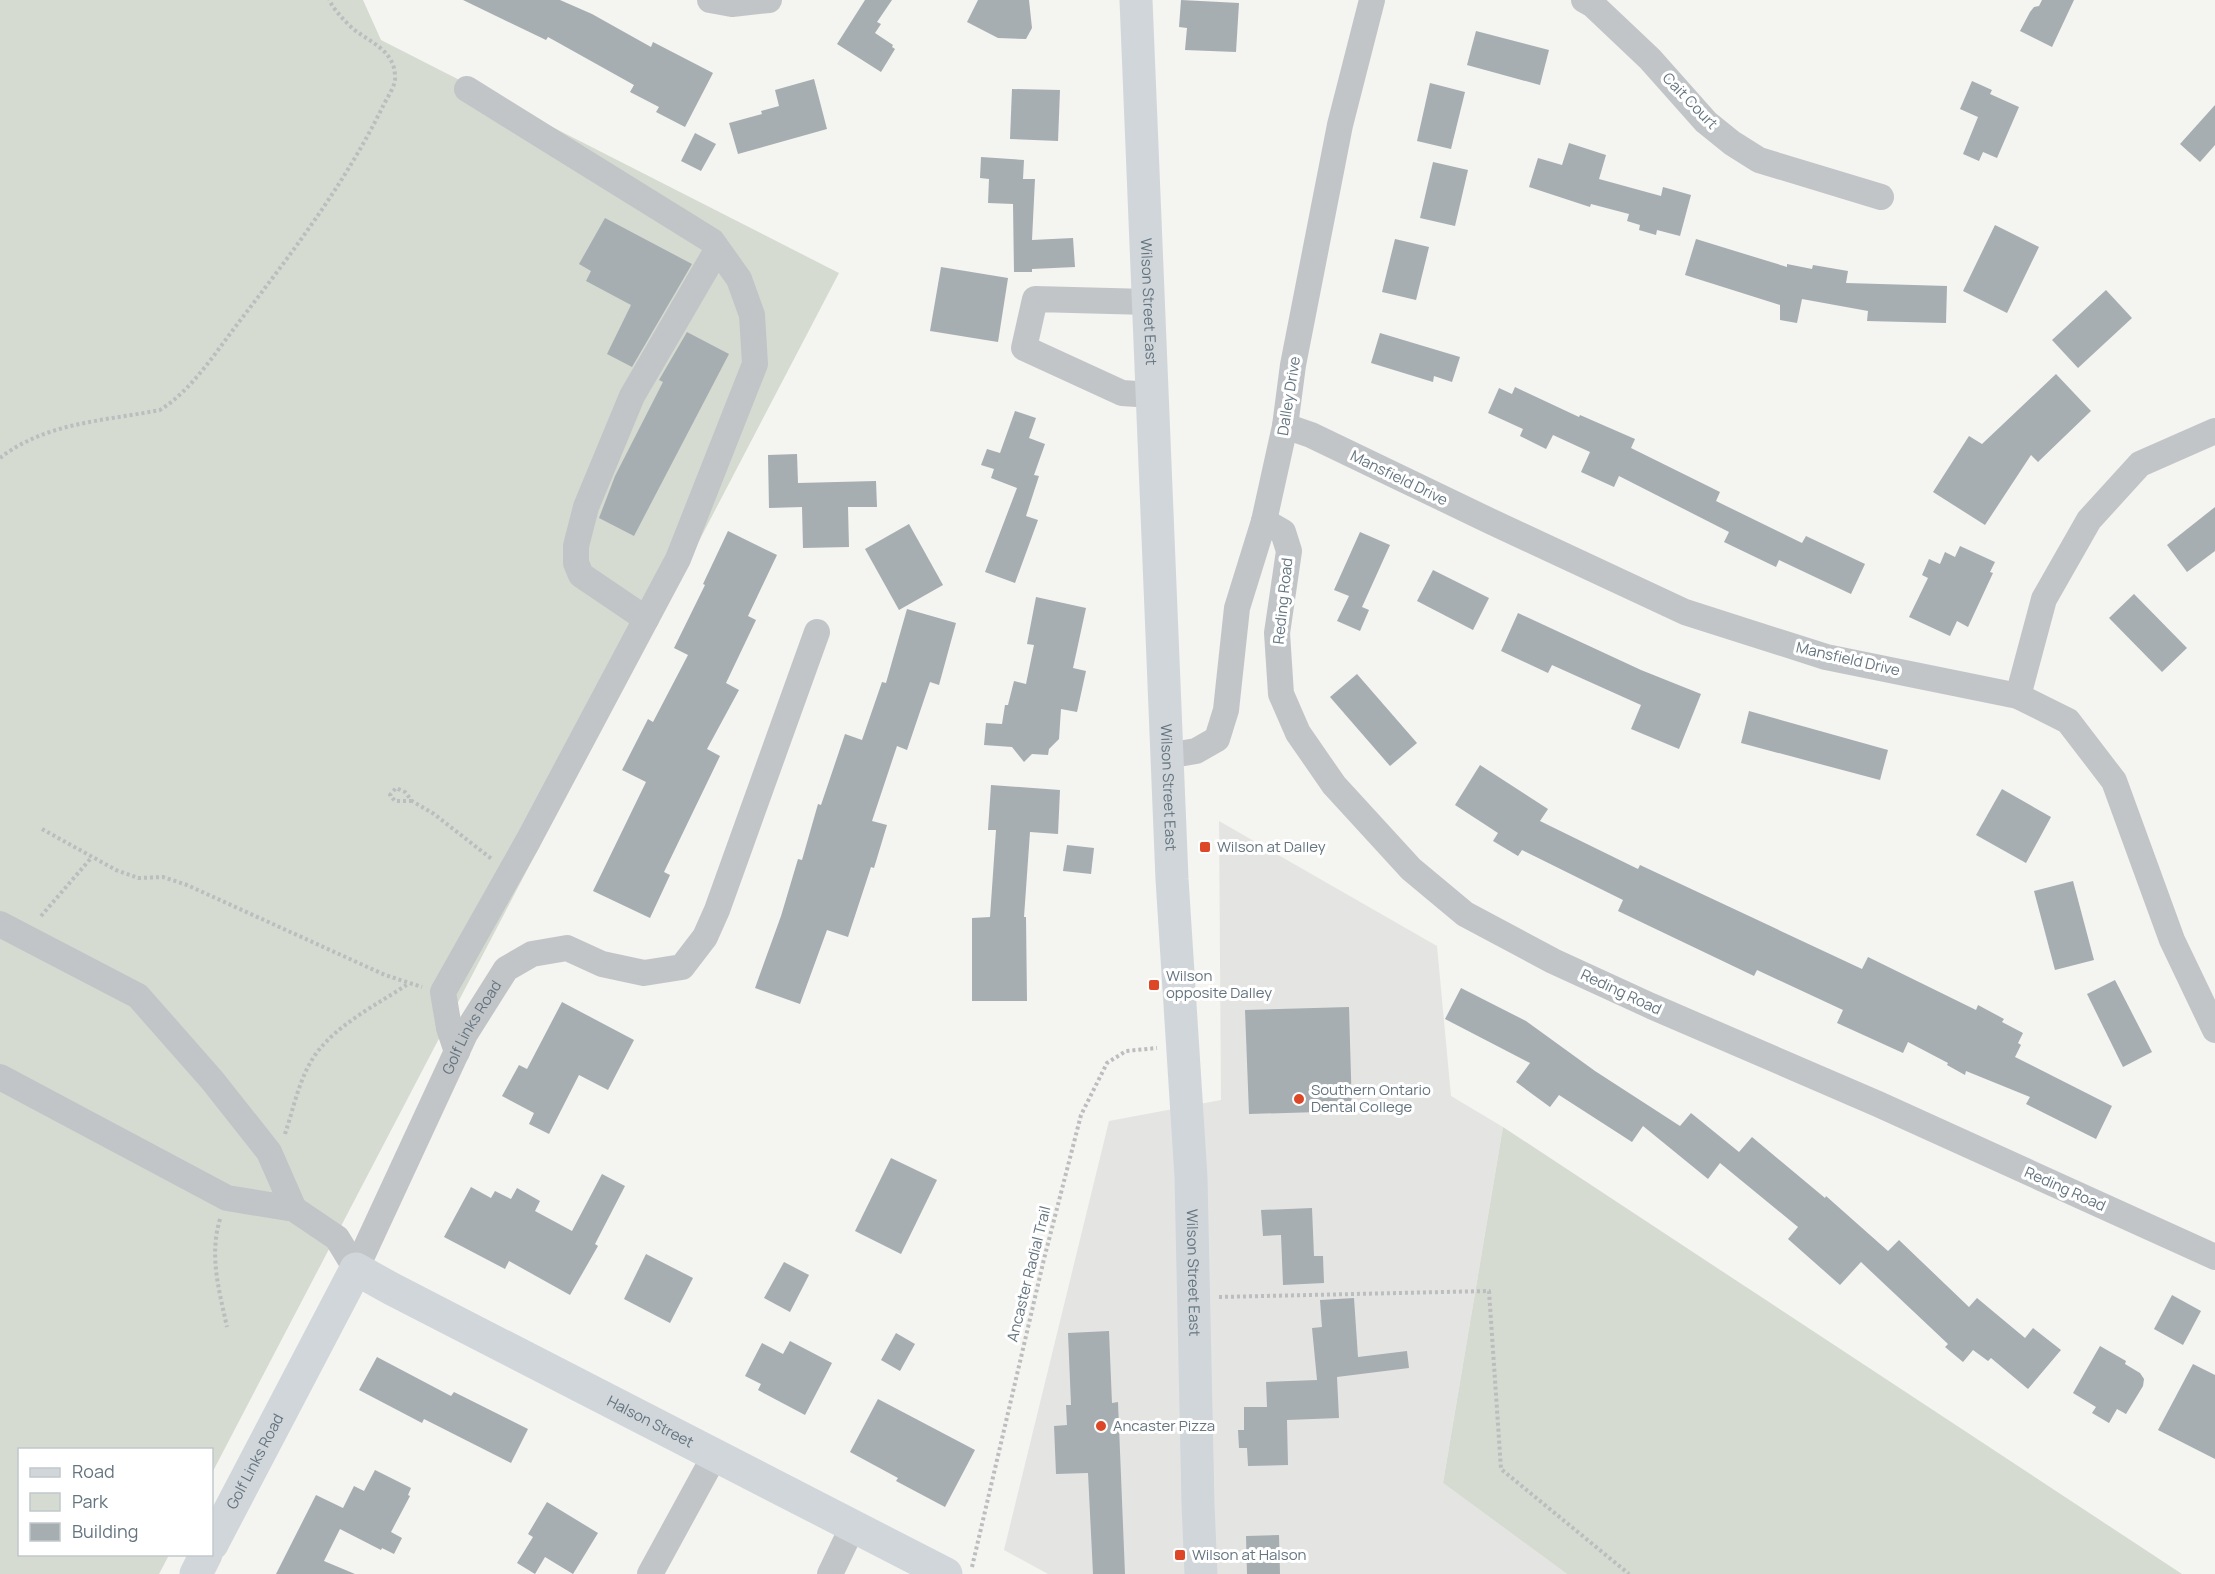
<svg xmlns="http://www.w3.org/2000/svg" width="2215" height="1574" font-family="Manrope,sans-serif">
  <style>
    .built { fill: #e4e5e3 }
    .green { fill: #d5dbd1 }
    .building { fill: #a6aeb2 }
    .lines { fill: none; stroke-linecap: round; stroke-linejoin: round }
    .path { stroke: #bbbdbf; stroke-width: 4; stroke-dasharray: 3 3; stroke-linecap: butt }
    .minor { stroke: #c2c5c8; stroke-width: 26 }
    .major { stroke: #d1d6da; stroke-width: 33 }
    .poi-dot { fill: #dd4727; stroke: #fff; stroke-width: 2 }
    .labels { text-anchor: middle; stroke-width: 6; stroke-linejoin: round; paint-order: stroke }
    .street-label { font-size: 15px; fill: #647580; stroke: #fff }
    .poi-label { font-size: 15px; fill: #647580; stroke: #fff; text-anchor: start }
  </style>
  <rect width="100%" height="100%" fill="#f4f4f0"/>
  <path class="built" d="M1219,821L1437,946L1451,1096L1503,1127L1443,1483L1567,1574H1048L1004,1550L1109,1121L1221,1100Z"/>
  <g class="green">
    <path d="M0,0H363L381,40L839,273L212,1473V1450H20V1554L169,1555L159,1574H0Z"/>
    <path d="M1503,1127L2182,1574H1567L1443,1483Z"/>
  </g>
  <g class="building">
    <path d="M463,0H560L592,14L651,47L653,42L713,73L685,127L656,112L659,107L630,92L634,85L548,37L546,40Z"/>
    <path d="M865,0H892L877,22L881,24L875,33L893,45L892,47L895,49L881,72L837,44Z"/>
    <path d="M978,0H1029L1032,28L1026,39L998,38L967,22Z"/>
    <path d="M1181,0L1239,3L1236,52L1185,50L1187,28L1179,27Z"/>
    <path d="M2042,0H2074L2052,47L2020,31L2030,12L2034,7L2039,6Z"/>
    <path d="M1476,31L1549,50L1540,85L1467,65Z"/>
    <path d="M814,79L827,129L738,154L729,123L762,114L761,111L779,106L775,90Z"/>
    <path d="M1972,81L1992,90L1990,94L2019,107L1997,158L1983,152L1979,161L1963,154L1978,117L1960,109Z"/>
    <path d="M1430,83L1465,92L1451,149L1417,141Z"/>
    <path d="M1012,89L1060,90L1058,141L1010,139Z"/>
    <path d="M2215,105V145L2200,162L2180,144Z"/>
    <path d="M695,133L716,144L701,171L681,161Z"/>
    <path d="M1569,143L1606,155L1599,179L1661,196L1663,187L1691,195L1680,236L1657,230L1656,235L1639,230L1640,225L1627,221L1629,214L1591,204L1590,207L1529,187L1538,158L1562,165Z"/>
    <path d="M981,157L1024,160L1023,179H1035L1032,240L1073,238L1075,267L1032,269V272H1014L1013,204L988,203L989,179L980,178Z"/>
    <path d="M1433,162L1468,170L1455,226L1420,218Z"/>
    <path d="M605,218L692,264L632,367L607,354L631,305L586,281L591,271L579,264Z"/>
    <path d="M1995,225L2039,247L2007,313L1963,291Z"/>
    <path d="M1395,239L1429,247L1416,300L1382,292Z"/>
    <path d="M1696,239L1787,267V264L1812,269L1813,265L1848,271L1846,283L1947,286L1946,323L1867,321L1868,311L1802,299L1797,323L1780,320V305L1685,275Z"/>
    <path d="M941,267L1008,278L998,342L930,331Z"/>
    <path d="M2106,290L2132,318L2078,368L2052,340Z"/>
    <path d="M687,332L729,354L634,536L599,518L615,476L663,382L659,380Z"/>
    <path d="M1380,333L1460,357L1452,382L1434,376L1433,382L1371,363Z"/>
    <path d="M2056,374L2091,411L2038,462L2031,455L1985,525L1933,492L1969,436L1982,444Z"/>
    <path d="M1515,387L1579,417L1580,415L1635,439L1631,448L1720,492L1716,501L1802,543L1806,536L1865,564L1851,594L1779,560L1776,567L1724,542L1729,532L1619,476L1614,487L1581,472L1590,452L1553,435L1546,449L1520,436L1523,429L1488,413L1499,388L1512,394Z"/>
    <path d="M1015,411L1036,418L1029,438L1045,444L1034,475L1039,476L1026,516L1038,520L1015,583L985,572L1017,488L991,478L994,469L981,465L987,449L1000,453Z"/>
    <path d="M797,454L798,483L876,481L877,507H848L849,547L803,548L802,507L769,508L768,455Z"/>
    <path d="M2215,507V551L2187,572L2167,545Z"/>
    <path d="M909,524L943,585L899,610L865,549Z"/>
    <path d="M728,531L777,555L748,616L756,620L726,683L739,690L707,749L720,756L664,872L670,875L650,918L593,891L646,782L622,770L648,719L653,722L688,655L674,648L705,585L703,584Z"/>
    <path d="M1360,532L1390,545L1362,607L1369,610L1360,631L1337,621L1349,596L1334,590Z"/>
    <path d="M1960,546L1995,562L1990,572L1993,573L1968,627L1957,621L1950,636L1909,617L1928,578L1922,575L1929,559L1940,564L1945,552L1955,557Z"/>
    <path d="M1433,570L1489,598L1473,630L1417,601Z"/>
    <path d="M2134,594L2187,648L2162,672L2109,618Z"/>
    <path d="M1036,597L1086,608L1073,668L1086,671L1077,712L1061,709L1059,739L1049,749L1048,755L1032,754L1024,762L1012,747L984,745L986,723L1002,724L1005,705H1008L1014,681L1026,684L1034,645L1027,644Z"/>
    <path d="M907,609L956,623L939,685L930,682L907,750L897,746L872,821L887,825L874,868L871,867L848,937L827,930L800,1004L755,988L781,916L798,859L802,860L818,804L821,805L845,734L862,740L882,682L886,683Z"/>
    <path d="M1518,613L1641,670L1701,694L1679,749L1631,729L1641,705L1552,665L1548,673L1501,651Z"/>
    <path d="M1357,674L1417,743L1390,766L1330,697Z"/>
    <path d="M1749,711L1888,750L1880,780L1741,743Z"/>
    <path d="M1480,765L1548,809L1540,821L1638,869L1640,865L1862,969L1868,957L1976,1010L1978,1005L2004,1019L2002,1022L2023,1033L2018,1043L2021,1045L2015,1057L2112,1106L2096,1139L2026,1104L2030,1097L1966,1071L1965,1075L1947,1065L1948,1063L1908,1042L1903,1053L1837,1023L1843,1010L1757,970L1754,976L1618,911L1623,900L1522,850L1518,856L1493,841L1498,833L1455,805Z"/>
    <path d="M991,785L1060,790L1058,834L1030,832L1024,917H1026L1027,1001H972V918L990,917L996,830H988Z"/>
    <path d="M2002,789L2051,817L2026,863L1976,835Z"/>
    <path d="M1067,845L1094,848L1091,874L1063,871Z"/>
    <path d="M2073,881L2094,960L2055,970L2034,891Z"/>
    <path d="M2115,980L2152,1052L2123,1067L2087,994Z"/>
    <path d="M1461,988L1526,1021L1595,1071L1680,1126L1691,1113L1739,1152L1752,1137L1825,1198L1826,1196L1888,1251L1899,1240L1969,1307L1977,1298L2025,1338L2033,1328L2061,1350L2028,1389L1991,1358L1988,1361L1973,1350L1963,1362L1945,1347L1948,1344L1861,1262L1840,1285L1788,1239L1798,1227L1720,1163L1708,1179L1643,1126L1632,1142L1559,1095L1550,1107L1516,1082L1530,1063L1445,1019Z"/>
    <path d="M562,1002L634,1040L608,1090L579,1075L549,1134L529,1124L534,1113L502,1096L519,1065L527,1069Z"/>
    <path d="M1349,1007L1352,1111L1249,1114L1245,1010Z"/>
    <path d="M891,1158L937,1180L901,1254L855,1231Z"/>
    <path d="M602,1174L625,1186L595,1244L598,1246L570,1295L509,1261L505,1269L444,1237L471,1187L491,1198L495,1191L511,1199L517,1188L540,1201L535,1211L572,1231Z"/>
    <path d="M1312,1208L1314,1256H1323L1324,1283L1283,1285L1281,1235L1263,1236L1261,1210Z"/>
    <path d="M646,1254L693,1278L670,1323L624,1299Z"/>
    <path d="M784,1262L809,1275L790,1312L764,1298Z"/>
    <path d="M2172,1295L2201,1311L2183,1345L2154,1329Z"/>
    <path d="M1354,1298L1358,1357L1407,1351L1409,1368L1337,1377L1339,1418L1287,1420L1288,1465L1248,1466L1247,1448H1239L1238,1430H1244V1407H1267L1266,1382L1317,1380L1312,1328L1322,1327L1320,1300Z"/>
    <path d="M1109,1331L1112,1403L1118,1402L1125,1574H1093L1088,1473L1056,1474L1054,1426L1067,1425L1066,1405H1071L1068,1333Z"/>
    <path d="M896,1333L915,1344L900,1371L881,1360Z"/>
    <path d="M790,1341L832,1363L805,1415L758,1390L761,1384L745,1376L762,1343L783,1354Z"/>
    <path d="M2100,1346L2126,1361L2125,1364L2140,1373L2144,1379L2143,1386L2126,1414L2117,1409L2109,1423L2092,1413L2096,1407L2073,1393Z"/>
    <path d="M377,1357L451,1396L454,1392L528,1429L511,1463L424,1419L422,1423L359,1390Z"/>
    <path d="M2193,1364L2215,1375V1459L2158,1430Z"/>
    <path d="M878,1399L975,1450L945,1507L896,1481L898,1478L850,1452Z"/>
    <path d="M375,1470L411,1488L408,1495L410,1496L391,1532L402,1538L394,1554L382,1548L381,1550L340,1529L324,1561L355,1574H276L316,1495L343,1508L354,1486L364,1491Z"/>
    <path d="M547,1502L598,1533L573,1574L545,1557L535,1574L517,1563L533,1537L528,1534Z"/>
    <path d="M1279,1535L1280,1574H1247L1246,1536Z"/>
  </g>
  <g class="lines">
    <g class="path">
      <path d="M0,458C46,422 105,421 160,410C192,390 215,353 239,322C291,254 345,184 383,106C387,98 396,85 395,77C395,50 369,42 352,28C343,19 335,11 329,0"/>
      <path d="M412,801H395L390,795L396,788L405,792L412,801L434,814L493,860"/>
      <path d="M42,829L116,870L138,878L163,877L187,885L385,975L422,987"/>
      <path d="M41,916L92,857"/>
      <path d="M285,1134C294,1107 300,1074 318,1051C341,1022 378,1004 408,984"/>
      <path d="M220,1219C209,1256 219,1290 227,1327"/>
      <path d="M1219,1297L1489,1291L1501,1469L1629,1574"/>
      <path d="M972,1567L1044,1259L1081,1115L1107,1063L1126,1051L1157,1048"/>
    </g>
    <g class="minor">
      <path d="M710,0L732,4L769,0"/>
      <path d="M1584,0L1593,5L1650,59L1706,122L1732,143L1759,160L1881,197"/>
      <path d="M1148,302L1035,299L1024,348L1122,393L1152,395"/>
      <path d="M1285,426L1311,435L1492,522L1685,612L1826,657L2018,696L2068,721L2114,781L2172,940L2215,1030"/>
      <path d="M1264,521L1283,532L1289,551L1277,633L1281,694L1298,733L1334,785L1411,869L1465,914L1553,961L1651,1006L1878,1104L2215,1257"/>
      <path d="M646,619L581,575L576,563V546L586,507L632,396L717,250"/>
      <path d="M2018,696L2044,599L2089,520L2140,464L2215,431"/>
      <path d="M1167,756L1196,751L1217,739L1226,710L1237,608L1264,521L1285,426L1293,365L1340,125L1372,0"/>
      <path d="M0,924L138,996L212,1080L269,1152L294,1209"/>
      <path d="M457,1052L449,1028L443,992L528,841L678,559L755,364L752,315L739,279L712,241L467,89"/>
      <path d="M0,1077L227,1198L294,1209L337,1238L356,1269"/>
      <path id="s1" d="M356,1269L465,1034L506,969L532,954L567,948L602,964L644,973L682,967L705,937L717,910L817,632"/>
      <path d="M650,1574L715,1455"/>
      <path d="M830,1574L853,1526"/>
    </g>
    <g class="major">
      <path id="s2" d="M1136,0L1172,879L1191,1177L1198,1504L1201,1574"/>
      <path id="s3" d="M212,1544L356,1269L392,1289L946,1574"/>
      <path d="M196,1574L206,1554"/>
    </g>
  </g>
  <g class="poi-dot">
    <rect x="1199" y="841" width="12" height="12" rx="3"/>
    <rect x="1148" y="979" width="12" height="12" rx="3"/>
    <circle cx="1299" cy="1099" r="6"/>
    <circle cx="1101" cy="1426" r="6"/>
    <rect x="1174" y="1549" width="12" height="12" rx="3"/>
  </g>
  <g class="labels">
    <g class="street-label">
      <text transform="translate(1690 101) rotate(46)" y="5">Cait Court</text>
      <text dy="5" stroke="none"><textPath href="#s2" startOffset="302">Wilson Street East</textPath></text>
      <text transform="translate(1289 396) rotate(-81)" y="5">Dalley Drive</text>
      <text transform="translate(1399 478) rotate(26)" y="5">Mansfield Drive</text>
      <text transform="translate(1283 601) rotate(-84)" y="5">Reding Road</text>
      <text transform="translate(1848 659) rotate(13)" y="5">Mansfield Drive</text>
      <text dy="5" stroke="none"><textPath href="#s2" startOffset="788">Wilson Street East</textPath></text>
      <text transform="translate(1621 992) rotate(25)" y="5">Reding Road</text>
      <text dy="5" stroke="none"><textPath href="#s1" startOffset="268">Golf Links Road</textPath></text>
      <text transform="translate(2065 1189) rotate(24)" y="5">Reding Road</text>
      <text dy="5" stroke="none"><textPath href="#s2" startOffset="1274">Wilson Street East</textPath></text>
      <text transform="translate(1029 1274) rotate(-76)" y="5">Ancaster Radial Trail</text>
      <text dy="5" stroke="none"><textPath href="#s3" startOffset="642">Halson Street</textPath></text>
      <text dy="5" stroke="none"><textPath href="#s3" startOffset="93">Golf Links Road</textPath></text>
    </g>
    <g class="poi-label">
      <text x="1217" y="852">Wilson at Dalley</text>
      <text x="1166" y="981">Wilson<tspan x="1166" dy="17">opposite Dalley</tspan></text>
      <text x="1311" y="1095">Southern Ontario<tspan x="1311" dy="17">Dental College</tspan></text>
      <text x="1113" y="1431">Ancaster Pizza</text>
      <text x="1192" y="1560">Wilson at Halson</text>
    </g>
  </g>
  <rect x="18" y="1448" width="195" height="108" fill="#ffffff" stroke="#c1c8cc" stroke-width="1.5"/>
  <rect x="30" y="1468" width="30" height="9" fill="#d1d6da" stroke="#c1c8cc" stroke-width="1.5"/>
  <text x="72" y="1478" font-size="18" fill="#647580">Road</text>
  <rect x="30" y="1493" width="30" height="18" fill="#d5dbd1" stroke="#c1c8cc" stroke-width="1.5"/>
  <text x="72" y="1508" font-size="18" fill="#647580">Park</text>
  <rect x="30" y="1523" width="30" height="18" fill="#a6aeb2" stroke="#c1c8cc" stroke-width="1.5"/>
  <text x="72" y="1538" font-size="18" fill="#647580">Building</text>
</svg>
